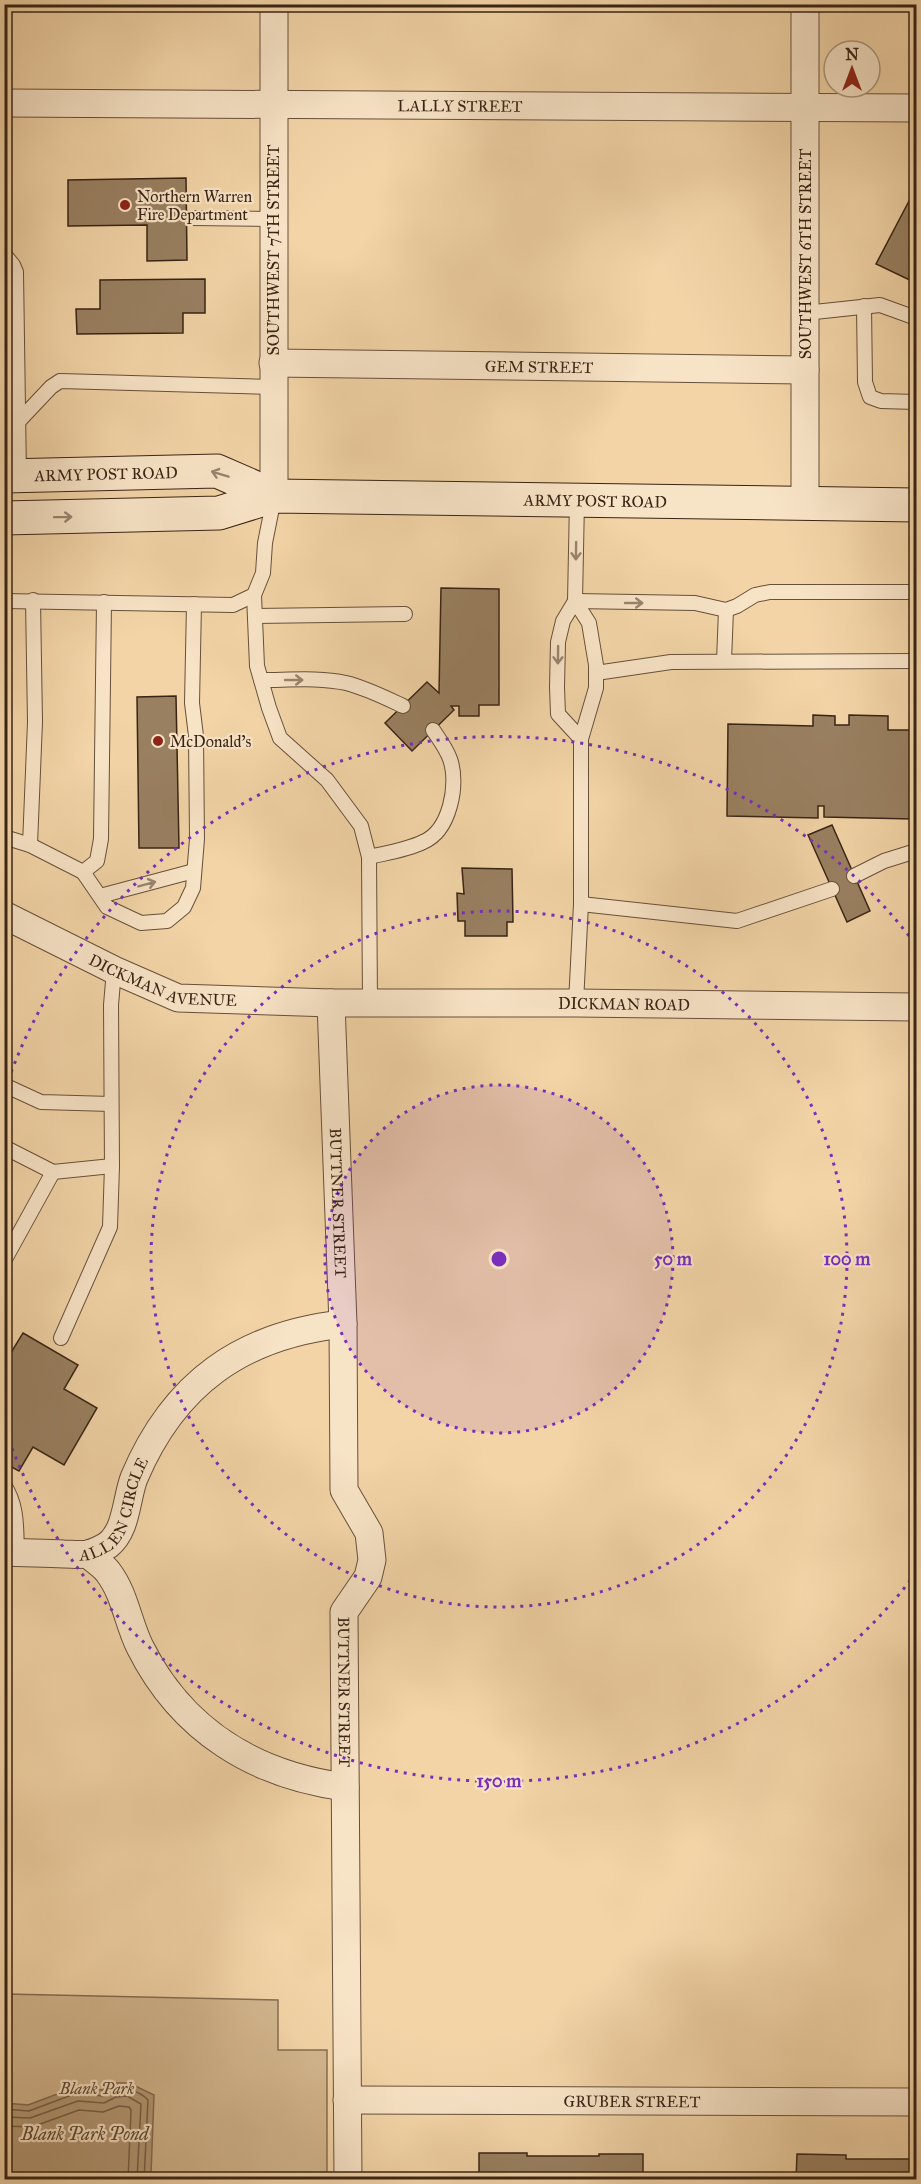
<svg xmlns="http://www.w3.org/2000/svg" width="921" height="2184" font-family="'IM FELL Great Primer',serif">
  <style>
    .green { fill: #d3b68e; stroke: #866d52; stroke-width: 1.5 }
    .water { fill: #b39875; stroke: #826a4f; stroke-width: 1.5 }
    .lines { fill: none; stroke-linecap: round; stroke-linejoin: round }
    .shore { stroke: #765e45; stroke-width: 1.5 }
    .building { fill: #998061; stroke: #392415; stroke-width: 1.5 }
    .lane-casing { stroke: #67503a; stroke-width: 16 }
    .street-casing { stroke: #67503a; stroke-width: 29 }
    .secondary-casing { stroke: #392415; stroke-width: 35 }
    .lane { stroke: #f7e3c6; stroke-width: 14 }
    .street { stroke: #f7e3c6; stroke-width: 27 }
    .secondary { stroke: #f7e3c6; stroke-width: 33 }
    .oneway { stroke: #98846e }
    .ring { fill: none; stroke: #7b2cbf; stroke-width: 3; stroke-dasharray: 3 6 }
    .poi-dot { fill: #8f2418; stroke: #f7e3c6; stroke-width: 2 }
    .labels { text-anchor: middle; stroke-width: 4.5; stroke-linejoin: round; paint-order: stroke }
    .street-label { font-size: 16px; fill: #392415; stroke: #f7e3c6 }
    .poi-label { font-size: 16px; fill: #392415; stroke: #f7e3c6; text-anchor: start }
    .park-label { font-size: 16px; font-style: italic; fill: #604833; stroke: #f7e3c6 }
    .water-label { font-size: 18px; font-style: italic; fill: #5e4732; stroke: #f7e3c6 }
    .centre { fill: #7b2cbf; stroke: #f7e3c6; stroke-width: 3 }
    .ring-label { font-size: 18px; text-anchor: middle; font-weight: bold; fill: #7b2cbf; stroke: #f7e3c6; stroke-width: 4.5; stroke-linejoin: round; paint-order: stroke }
  </style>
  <rect width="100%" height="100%" fill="#f2d4a7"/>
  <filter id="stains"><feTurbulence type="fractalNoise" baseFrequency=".00333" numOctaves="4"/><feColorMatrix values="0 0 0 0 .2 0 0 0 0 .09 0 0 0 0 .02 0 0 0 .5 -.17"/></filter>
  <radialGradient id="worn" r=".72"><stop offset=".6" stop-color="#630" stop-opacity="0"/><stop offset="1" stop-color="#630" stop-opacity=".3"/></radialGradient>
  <path class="green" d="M5,1994L278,2000V2050H327V2179L5,2180Z"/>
  <path class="water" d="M107,2083H129L154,2095L151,2174L149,2179H5V2103L28,2105L76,2087L103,2090Z"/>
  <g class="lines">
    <g class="shore">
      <path d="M4,2109L29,2111L77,2093L102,2096C106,2095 107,2091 110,2090C120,2084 141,2092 148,2100L144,2180"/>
      <path d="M4,2117L30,2118L78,2101L104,2103L116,2097L127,2096L141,2104L137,2180"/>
      <path d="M4,2126L32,2127L79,2110L103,2112L119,2106L129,2107L131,2110L128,2180"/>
    </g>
  </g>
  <g class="building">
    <path d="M186,178L187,260L147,261V225L68,226V180Z"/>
    <path d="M909,201L916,205V283L876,264Z"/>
    <path d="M4,278H6L7,344H4Z"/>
    <path d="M205,279V313H183V333L77,334L76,309H100V280Z"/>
    <path d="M441,588L499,589V705H479V716H459V706H451L454,710L412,751L385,723L427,682L439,693Z"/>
    <path d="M176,696L179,848H139L137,697Z"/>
    <path d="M813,715L835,716V725H849V715L888,716V730H914L912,819L824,817V806H818V818L727,816L728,724L813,726Z"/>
    <path d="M832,825L870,911L847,922L808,835Z"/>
    <path d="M462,868L512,869L513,922H507V936H465V921H458L457,893L464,894Z"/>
    <path d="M23,1333L78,1365L64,1389L97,1408L64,1465L33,1447L19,1471L4,1463V1364Z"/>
    <path d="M479,2153H527V2156H599V2154H643V2180H479Z"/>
    <path d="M797,2154L846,2155V2159H916V2180H796Z"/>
  </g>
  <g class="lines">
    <defs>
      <g id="lane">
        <path d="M190,218L273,219"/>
        <path d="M4,254L13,265L16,272L19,476"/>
        <path d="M864,306L865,382L870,397L881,401L916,402"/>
        <path d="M805,313L880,305L916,318"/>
        <path d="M4,423L18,422L51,387L60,381L273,387"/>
        <path d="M577,501L575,601L563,621L558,642L557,687L558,714L581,739"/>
        <path d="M254,595L257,666L269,708L280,738L327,780L361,826L369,857L370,1003"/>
        <path d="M4,601L233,605L254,595L263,573L265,543L274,498"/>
        <path d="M575,601L589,623L596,665V688L581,739V904L576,1003"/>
        <path d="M575,601L695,603L726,610L737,606L755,595L770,592H916"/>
        <path d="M255,616L405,614"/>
        <path d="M724,661L726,610"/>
        <path d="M596,673L671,662L916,661"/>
        <path d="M261,680C289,680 319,677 346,683C366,688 384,697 403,706"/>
        <path d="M4,837L30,845L83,872L97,861L101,839L104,602"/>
        <path d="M30,845L35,722L33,600"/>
        <path d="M369,857C386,853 407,850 423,842C450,831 459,784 450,759C446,748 439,739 433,730"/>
        <path d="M83,872L107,907L141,923L167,921L184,907L193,888L197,839L196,736L192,703L194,604"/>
        <path d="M854,876L884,861L916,851"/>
        <path d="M100,896L194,871"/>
        <path d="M581,904L737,921L832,889"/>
        <path d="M4,1085L41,1102L111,1104"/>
        <path d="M4,1147L53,1172L4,1261"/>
        <path d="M53,1172L112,1166L111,1005L114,970"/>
        <path d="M61,1338L110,1227L112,1166"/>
        <path d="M4,1485C18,1506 16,1529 17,1553"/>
      </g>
      <g id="street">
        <path d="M274,4V496"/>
        <path d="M805,4V504"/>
        <path id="s1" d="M4,103L916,108"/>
        <path id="s2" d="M273,363L805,370"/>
        <path id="s3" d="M4,915L114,970L178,998L331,1003H576L916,1007"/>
        <path id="s4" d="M331,1003L343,1324L344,1490L369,1533L372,1560L368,1577L344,1612L348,2180"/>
        <path id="s5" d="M4,1552C24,1553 44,1553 64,1554C71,1554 80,1555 87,1554C93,1553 103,1548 108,1545C127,1530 126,1499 134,1478C174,1383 242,1335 343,1324"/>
        <path d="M88,1554C94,1560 103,1565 108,1572C125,1594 128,1623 140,1647C182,1731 255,1775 345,1787"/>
        <path id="s6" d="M347,2100L916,2102"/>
      </g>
      <g id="secondary">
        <path id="s7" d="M4,476L217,471L274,496"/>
        <path id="s8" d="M4,518L219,513L274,496L916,505"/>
      </g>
    </defs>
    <use href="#lane" class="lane-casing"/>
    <use href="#street" class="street-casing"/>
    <use href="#secondary" class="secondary-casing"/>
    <use href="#lane" class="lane"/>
    <use href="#street" class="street"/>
    <use href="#secondary" class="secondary"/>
  </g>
  <defs><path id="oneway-shaft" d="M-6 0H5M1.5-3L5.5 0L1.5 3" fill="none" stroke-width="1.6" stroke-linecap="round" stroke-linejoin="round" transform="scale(1.5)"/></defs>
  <g class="oneway">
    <use href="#oneway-shaft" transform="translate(220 474) rotate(-163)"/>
    <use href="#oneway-shaft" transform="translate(63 517) rotate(-1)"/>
    <use href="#oneway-shaft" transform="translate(576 551) rotate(91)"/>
    <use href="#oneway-shaft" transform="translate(634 603)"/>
    <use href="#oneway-shaft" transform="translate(558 655) rotate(91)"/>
    <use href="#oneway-shaft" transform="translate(294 680)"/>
    <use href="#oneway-shaft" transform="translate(147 884) rotate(-15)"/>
  </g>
  <circle cx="499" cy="1259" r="174" fill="#7b2cbf" fill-opacity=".12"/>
  <g class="ring">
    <circle cx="499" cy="1259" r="174"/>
    <circle cx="499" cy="1259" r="348"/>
    <path d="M916 1573A522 522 0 0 1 5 1429M5 1089A522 522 0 0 1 916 945"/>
  </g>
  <g class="poi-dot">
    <circle cx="125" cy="205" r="6"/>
    <circle cx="158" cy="741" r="6"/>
  </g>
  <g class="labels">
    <g class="street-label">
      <text dy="6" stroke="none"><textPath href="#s1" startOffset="456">LALLY STREET</textPath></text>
      <text transform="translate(273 250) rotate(-90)" y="6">SOUTHWEST 7TH STREET</text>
      <text transform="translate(805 254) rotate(-90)" y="6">SOUTHWEST 6TH STREET</text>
      <text dy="6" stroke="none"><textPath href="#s2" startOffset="266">GEM STREET</textPath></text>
      <text dy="6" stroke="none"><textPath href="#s7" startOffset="102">ARMY POST ROAD</textPath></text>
      <text dy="6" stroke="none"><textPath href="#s8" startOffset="594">ARMY POST ROAD</textPath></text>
      <text dy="6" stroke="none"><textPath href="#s3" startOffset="174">DICKMAN AVENUE</textPath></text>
      <text dy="6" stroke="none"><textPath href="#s3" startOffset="639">DICKMAN ROAD</textPath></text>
      <text dy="6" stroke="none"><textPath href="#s4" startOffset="200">BUTTNER STREET</textPath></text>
      <text dy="6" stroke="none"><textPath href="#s5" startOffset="138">ALLEN CIRCLE</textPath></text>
      <text dy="6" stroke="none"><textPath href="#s4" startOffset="704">BUTTNER STREET</textPath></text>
      <text dy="6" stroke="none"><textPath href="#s6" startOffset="285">GRUBER STREET</textPath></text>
    </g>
    <g class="poi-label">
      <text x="137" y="202">Northern Warren<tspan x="137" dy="18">Fire Department</tspan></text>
      <text x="170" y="747">McDonald's</text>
    </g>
    <g class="park-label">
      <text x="97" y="2094">Blank Park</text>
    </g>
    <g class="water-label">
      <text x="85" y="2140">Blank Park Pond</text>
    </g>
  </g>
  <circle cx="499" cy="1259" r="9" class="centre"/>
  <g class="ring-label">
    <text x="673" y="1265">50 m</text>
    <text x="847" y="1265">100 m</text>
    <text x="499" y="1787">150 m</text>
  </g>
  <rect width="921" height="2184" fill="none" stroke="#f2d4a7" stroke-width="24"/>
  <rect x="6" y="6" width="909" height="2172" fill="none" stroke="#392415" stroke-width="3"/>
  <rect x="12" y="12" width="897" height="2160" fill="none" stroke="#392415" stroke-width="1.5"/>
  <g transform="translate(852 69)"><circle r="28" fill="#f7e3c6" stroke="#ab977f" stroke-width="1.5"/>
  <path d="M0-4.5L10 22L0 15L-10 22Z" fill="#8f2418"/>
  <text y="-9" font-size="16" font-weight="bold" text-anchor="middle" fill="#392415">N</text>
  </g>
  <rect width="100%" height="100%" filter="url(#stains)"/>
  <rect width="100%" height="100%" fill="url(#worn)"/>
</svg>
